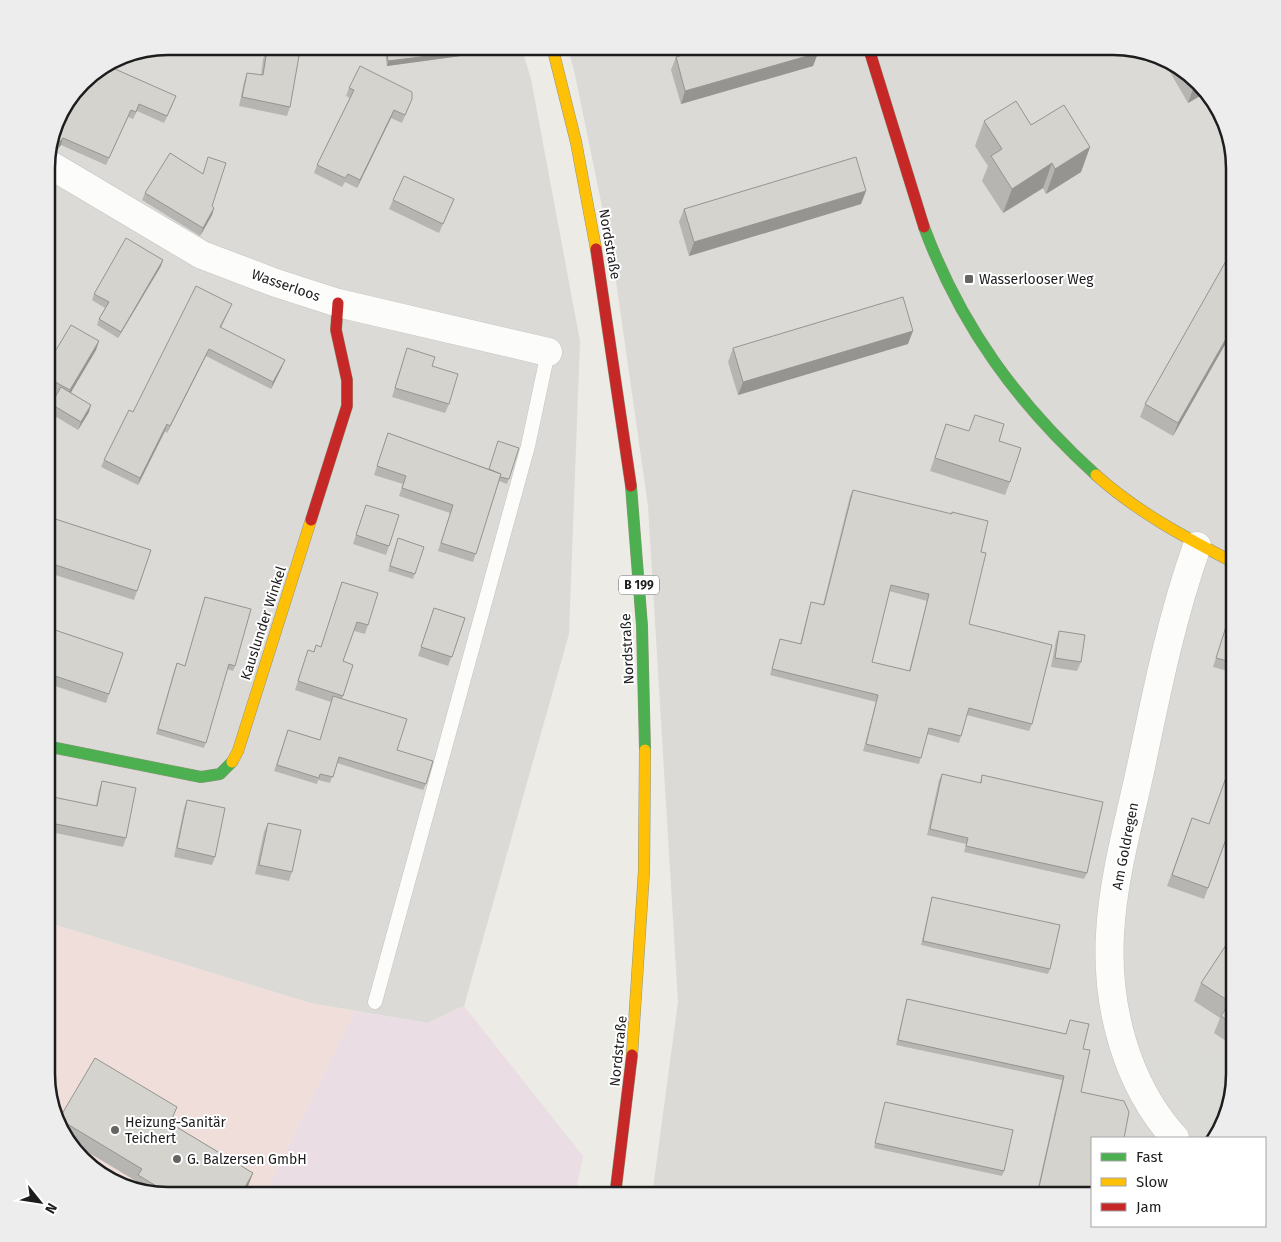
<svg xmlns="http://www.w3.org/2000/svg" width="1281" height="1242" font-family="'Fira Sans',sans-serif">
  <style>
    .residential { fill: #dbdad7 }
    .commercial { fill: #efded9 }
    .industrial { fill: #eadee4 }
    .parking { fill: #dadad7 }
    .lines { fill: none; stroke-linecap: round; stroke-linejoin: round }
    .lane-casing { stroke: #c4c4c1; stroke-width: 15 }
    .street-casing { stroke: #c4c4c1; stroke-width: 29 }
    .fast-casing { stroke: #92967c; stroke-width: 12 }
    .slow-casing { stroke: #92967c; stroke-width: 12 }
    .jam-casing { stroke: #92967c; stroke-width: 12 }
    .lane { stroke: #fcfcfb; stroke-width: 14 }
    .street { stroke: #fcfcfb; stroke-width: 28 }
    .fast { stroke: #4caf50; stroke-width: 11 }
    .slow { stroke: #ffc107; stroke-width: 11 }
    .jam { stroke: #c62828; stroke-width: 11 }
    .wall { fill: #b7b5b1; fill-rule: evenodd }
    .shaded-wall { fill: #959490 }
    .building { fill: #d5d3ce; stroke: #959490; fill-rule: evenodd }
    .poi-dot { fill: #656563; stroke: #fff; stroke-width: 2 }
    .labels { text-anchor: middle; stroke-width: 4; stroke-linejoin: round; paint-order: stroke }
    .shield { fill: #fff; stroke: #616161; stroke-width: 1 }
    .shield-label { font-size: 12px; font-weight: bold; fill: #1d1d1d }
    .street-label { font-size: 14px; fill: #1d1d1d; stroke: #fff }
    .poi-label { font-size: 14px; fill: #1d1d1d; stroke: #fff; text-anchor: start }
    .rim { fill: none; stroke: #1d1d1d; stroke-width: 2.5 }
  </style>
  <rect width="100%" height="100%" fill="#ecebe5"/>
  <g class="residential">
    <path d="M168,46H521L531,79L580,341L569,634L464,1006L427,1023L310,1003L46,922L47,160L59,115L88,77L122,55Z"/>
    <path d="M567,46H1120L1166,59L1204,88L1226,122L1235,168V1074L1225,1121L1213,1138H1092V1196H652L678,1002L648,506L613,260L574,70Z"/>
  </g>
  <path class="commercial" d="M46,922L310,1003L355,1011L264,1196H168L121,1186L77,1154L55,1120L46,1074Z"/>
  <path class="industrial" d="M464,1006L583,1156L575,1196H264L355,1011L427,1023Z"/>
  <path class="parking" d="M1180,1032L1235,1074L1225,1121L1213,1138H1208L1196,1125L1156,1068Z"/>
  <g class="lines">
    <defs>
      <path id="lane" d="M375,1002L528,446L548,352"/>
      <g id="street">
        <path d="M47,163L202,255L276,283L338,303L548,352"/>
        <path d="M1175,1138C1126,1084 1106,1006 1110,934C1113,876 1130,819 1142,762C1157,690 1172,616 1197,546"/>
      </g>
      <g id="fast">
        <path d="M924,227C961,327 1018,404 1096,475"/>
        <path d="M631,486L642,626L645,750"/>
        <path d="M46,746L201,777L220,774L232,762"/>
      </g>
      <g id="slow">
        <path d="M552,46L576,142L596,249"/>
        <path d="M1096,475C1137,512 1186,538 1235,563"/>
        <path d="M232,762L238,751L311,520"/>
        <path d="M632,1055L644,871L645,750"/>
      </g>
      <g id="jam">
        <path d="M868,46L924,227"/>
        <path d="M596,249L631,486"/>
        <path d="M311,520L347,406V380L336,330L338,303"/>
        <path d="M615,1196L632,1055"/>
      </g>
    </defs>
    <use href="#lane" class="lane-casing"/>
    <use href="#street" class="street-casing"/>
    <use href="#fast" class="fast-casing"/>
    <use href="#slow" class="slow-casing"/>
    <use href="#jam" class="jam-casing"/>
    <use href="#lane" class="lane"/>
    <use href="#street" class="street"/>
    <use href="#fast" class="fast"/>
    <use href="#slow" class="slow"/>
    <use href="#jam" class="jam"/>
  </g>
  <g class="wall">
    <path d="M190,46H206L205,49Z"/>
    <path d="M384,46H484L485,49L483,53L387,66Z"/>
    <path d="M267,50L290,107L287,116L239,106L244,82L247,73L261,75L263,59Z"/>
    <path d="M818,53L813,66L681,104L671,70L676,57Z"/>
    <path d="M1169,61L1204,88L1207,92L1188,103L1167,67Z"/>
    <path d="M88,77L173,104L164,123L137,111L133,119L128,117L106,165L61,145L57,150L51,145L59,115Z"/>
    <path d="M349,88L412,99L402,123L391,118L357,188L345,182L342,187L314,173L317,165L350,98L346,96Z"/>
    <path d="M984,121L1031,125L1090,147L1081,172L1046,194L1043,188L1003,213L982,181L988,166L975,146Z"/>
    <path d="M866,191L861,204L689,256L679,222L684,209Z"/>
    <path d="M145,193L214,208L212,215L200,236L142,200Z"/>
    <path d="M454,199L439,233L389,209L393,200Z"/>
    <path d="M161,266L118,338L97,325L99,319L105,308L92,300L94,294Z"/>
    <path d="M1235,266V327L1173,436L1140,417L1145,404Z"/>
    <path d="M232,304L221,328L282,367L271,389L206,356L167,433L165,431L138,485L101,467L104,460L133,412Z"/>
    <path d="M99,341L96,350L71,392L89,412L78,430L48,412L51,404L57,394L46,387V344L56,350Z"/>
    <path d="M908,344L738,395L728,362L733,348Z"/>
    <path d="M407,348L432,366L449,404L445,413L392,397Z"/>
    <path d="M946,424L999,441L1010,482L1005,495L930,471Z"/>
    <path d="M388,433L489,469L519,448L507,484L499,481L473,562L438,551L450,513L399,496L403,484L374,475Z"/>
    <path d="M853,490L981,552L969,624L1032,724L1029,731L967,715L959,743L927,734L919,764L863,751L876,702L770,675L780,639L800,644L809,609L811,602L823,605L850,496ZM889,591L927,601L909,671L872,662Z"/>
    <path d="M366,505L389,546L386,555L353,544Z"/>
    <path d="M46,516L151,550L134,600L46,572Z"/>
    <path d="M398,538L424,547L413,579L388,571Z"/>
    <path d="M342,582L368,625L365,634L354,631L343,661L353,665L342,699L397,750L426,784L423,790L337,763L330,783L318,780L317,784L274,771L288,730L320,740L331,702L295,690L308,650L314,652L316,645L321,647Z"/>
    <path d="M205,597L235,666L233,671L227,669L204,748L156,734L175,668L185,665Z"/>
    <path d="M434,608L465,618L448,666L418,656Z"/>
    <path d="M1232,608H1235V673L1213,667Z"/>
    <path d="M46,631L123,653L106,703L46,683Z"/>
    <path d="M1059,631L1081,662L1077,671L1051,667L1056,640Z"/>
    <path d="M1235,753V847L1225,843L1204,899L1167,886L1192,818L1209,824Z"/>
    <path d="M46,764L48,796L96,806L99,790L102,781L126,838L123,847L46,831Z"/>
    <path d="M942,774L980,783L982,775L1087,873L1084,879L964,852L966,844L927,835L939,780Z"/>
    <path d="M187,800L215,857L212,865L174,857L184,808Z"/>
    <path d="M268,823L292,872L289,881L255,874L264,832Z"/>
    <path d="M932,897L1050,969L1048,974L921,945Z"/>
    <path d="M1235,934V1047L1214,1033L1220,1018L1194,1001L1201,983Z"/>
    <path d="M907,999L1066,1034L1070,1020L1083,1049L1081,1092L1092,1196H1036L1062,1080L896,1045Z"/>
    <path d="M885,1102L1004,1171L1002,1176L874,1148Z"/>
    <path d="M59,1119L170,1123L253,1173L248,1186L243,1196H168L134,1189L133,1188L136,1181L69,1141L57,1123Z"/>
  </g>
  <g class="shaded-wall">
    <path d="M485,49L483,53L387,66L388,61Z"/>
    <path d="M818,53L813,66L681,104L685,91Z"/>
    <path d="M1196,81L1204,88L1207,92L1188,103Z"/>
    <path d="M394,110L391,118L357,188L360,180Z"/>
    <path d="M63,138L61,145L57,150L60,142Z"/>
    <path d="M1090,147L1081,172L1046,194L1055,169Z"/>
    <path d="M1052,163L1043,188L1003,213L1012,189Z"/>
    <path d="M866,191L861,204L689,256L694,242Z"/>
    <path d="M214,208L212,215L200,236L203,228Z"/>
    <path d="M163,260L161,266L118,338L121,332Z"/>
    <path d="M1235,323V327L1173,436L1178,423Z"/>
    <path d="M913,331L908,344L738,395L743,382Z"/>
    <path d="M99,341L96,350L67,399L70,390Z"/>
    <path d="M209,349L206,356L167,433L170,426Z"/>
    <path d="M285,360L282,367L271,389L273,382Z"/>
    <path d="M91,405L89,412L78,430L81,422Z"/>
    <path d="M167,424L165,431L138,485L140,478Z"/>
    <path d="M253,1173L248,1186L243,1196H240Z"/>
  </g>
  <g class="building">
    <path d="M386,46H484L485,49L388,61Z"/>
    <path d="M711,46H816L818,53L685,91L676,57Z"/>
    <path d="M267,50L299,56L290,107L242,97L247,73L263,75Z"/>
    <path d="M106,65L176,96L167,116L139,104L136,112L131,110L109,158L63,138L60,142L53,137L59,115L88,77Z"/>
    <path d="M360,66L412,92V99L405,115L394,110L360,180L348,174L345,178L317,165L354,90L349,88Z"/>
    <path d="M1016,101L1031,125L1064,105L1090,147L1055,169L1052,163L1012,189L991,156L1002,149L984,121Z"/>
    <path d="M170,153L203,174L208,157L226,163L212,206L214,208L203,228L145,193Z"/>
    <path d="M856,157L866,191L694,242L684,209Z"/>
    <path d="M404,176L454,199L443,224L393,200Z"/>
    <path d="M126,238L163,260L121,332L99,319L109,302L94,294Z"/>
    <path d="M1226,261L1235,266V323L1178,423L1145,404Z"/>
    <path d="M196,286L232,304L220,327L285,360L273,382L209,349L170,426L167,424L140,478L104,460L129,410L133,412Z"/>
    <path d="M903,297L913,331L743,382L733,348Z"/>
    <path d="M71,325L99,341L70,390L46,377V344L56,350Z"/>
    <path d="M407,348L435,357L432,366L458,374L449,404L395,388Z"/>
    <path d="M61,387L91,405L81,422L51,404Z"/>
    <path d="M975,415L1004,424L999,441L1021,448L1010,482L935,458L946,424L969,431Z"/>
    <path d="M388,433L501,474L476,554L441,543L453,505L402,488L406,476L377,466Z"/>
    <path d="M498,441L519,448L509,479L500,477L501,474L489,469Z"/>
    <path d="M853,490L952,514V512L988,521L981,552L986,553L969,624L1052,645L1032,724L969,708L961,736L929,728L921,758L866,744L878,695L772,669L780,639L801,644L811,602L824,605ZM891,585L929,594L910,671L872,662Z"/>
    <path d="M366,505L399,515L389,546L356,535Z"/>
    <path d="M46,516L151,550L137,591L46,562Z"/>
    <path d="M398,538L424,547L415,574L390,566Z"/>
    <path d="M342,582L378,593L368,625L357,622L343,661L353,665L343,696L298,681L308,650L314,652L316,645L321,647Z"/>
    <path d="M205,597L251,609L235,666L229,664L206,743L158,729L177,663L185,666Z"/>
    <path d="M434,608L465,618L452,657L421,647Z"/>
    <path d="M1232,608H1235V663L1216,658Z"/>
    <path d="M49,628L123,653L109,694L46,673V631H48Z"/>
    <path d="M1059,631L1085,635L1081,662L1055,658Z"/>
    <path d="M333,696L407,719L397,750L433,761L426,784L339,757L333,777L320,774L319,778L277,765L288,730L320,740Z"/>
    <path d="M1235,753V833L1229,831L1208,888L1172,875L1192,818L1209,824Z"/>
    <path d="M46,764L55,766L48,796L97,806L102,781L136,788L126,838L46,822Z"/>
    <path d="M942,774L981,783L982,775L1103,802L1087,873L966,846L968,838L930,829Z"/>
    <path d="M187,800L225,808L215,857L177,848Z"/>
    <path d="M268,823L301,830L292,872L259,865Z"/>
    <path d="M932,897L1060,925L1050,969L923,941Z"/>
    <path d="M1234,933L1235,934V1025L1221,1016L1230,1002L1201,983Z"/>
    <path d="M907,999L1066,1034L1070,1020L1089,1024L1083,1049L1090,1050L1081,1092L1124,1101L1129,1112L1124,1138H1092V1196H1037L1064,1076L898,1040Z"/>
    <path d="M95,1058L177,1107L170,1123L253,1173L240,1196H173L138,1175L142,1169L59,1119Z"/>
    <path d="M885,1102L1013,1130L1004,1171L875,1143Z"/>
  </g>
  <g class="poi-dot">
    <rect x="964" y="274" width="10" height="10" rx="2.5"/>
    <circle cx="115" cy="1130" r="5"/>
    <circle cx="177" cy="1159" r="5"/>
  </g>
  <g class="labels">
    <rect class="shield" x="619" y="575.5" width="40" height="19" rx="4"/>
    <g class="shield-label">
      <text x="639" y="589">B 199</text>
    </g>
    <g class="street-label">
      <text transform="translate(610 244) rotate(80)" y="5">Nordstraße</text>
      <text transform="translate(286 285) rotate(19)" y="5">Wasserloos</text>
      <text transform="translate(263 623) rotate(-72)" y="5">Kauslunder Winkel</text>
      <text transform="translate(627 649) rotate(-93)" y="5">Nordstraße</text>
      <text transform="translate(1125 846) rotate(-79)" y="5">Am Goldregen</text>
      <text transform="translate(618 1051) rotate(-84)" y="5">Nordstraße</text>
    </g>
    <g class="poi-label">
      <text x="979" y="284">Wasserlooser Weg</text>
      <text x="125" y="1127">Heizung-Sanitär<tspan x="125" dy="16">Teichert</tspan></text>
      <text x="187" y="1164">G. Balzersen GmbH</text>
    </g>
  </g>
  <path d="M0 0H1281V1242H0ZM168 55H1113A113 113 0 0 1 1226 168V1074A113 113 0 0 1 1113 1187H168A113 113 0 0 1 55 1074V168A113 113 0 0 1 168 55Z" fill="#ededed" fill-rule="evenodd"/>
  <path class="rim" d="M168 55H1113A113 113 0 0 1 1226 168V1074A113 113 0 0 1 1113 1187H168A113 113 0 0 1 55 1074V168A113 113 0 0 1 168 55Z"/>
  <rect x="1091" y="1137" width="175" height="90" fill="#ffffff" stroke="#a5a5a5"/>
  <rect x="1101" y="1153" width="25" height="8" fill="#4caf50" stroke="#a5a5a5"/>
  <text x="1136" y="1162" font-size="15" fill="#1d1d1d">Fast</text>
  <rect x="1101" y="1178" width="25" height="8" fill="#ffc107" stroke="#a5a5a5"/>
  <text x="1136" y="1187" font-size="15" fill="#1d1d1d">Slow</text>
  <rect x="1101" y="1203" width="25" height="8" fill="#c62828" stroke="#a5a5a5"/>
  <text x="1136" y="1212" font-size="15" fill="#1d1d1d">Jam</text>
  <g transform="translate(40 1202) rotate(120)" stroke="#ffffff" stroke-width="4" paint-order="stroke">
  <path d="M0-4L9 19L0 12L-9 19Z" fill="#1d1d1d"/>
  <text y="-8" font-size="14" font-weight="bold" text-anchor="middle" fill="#1d1d1d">N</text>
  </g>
</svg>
